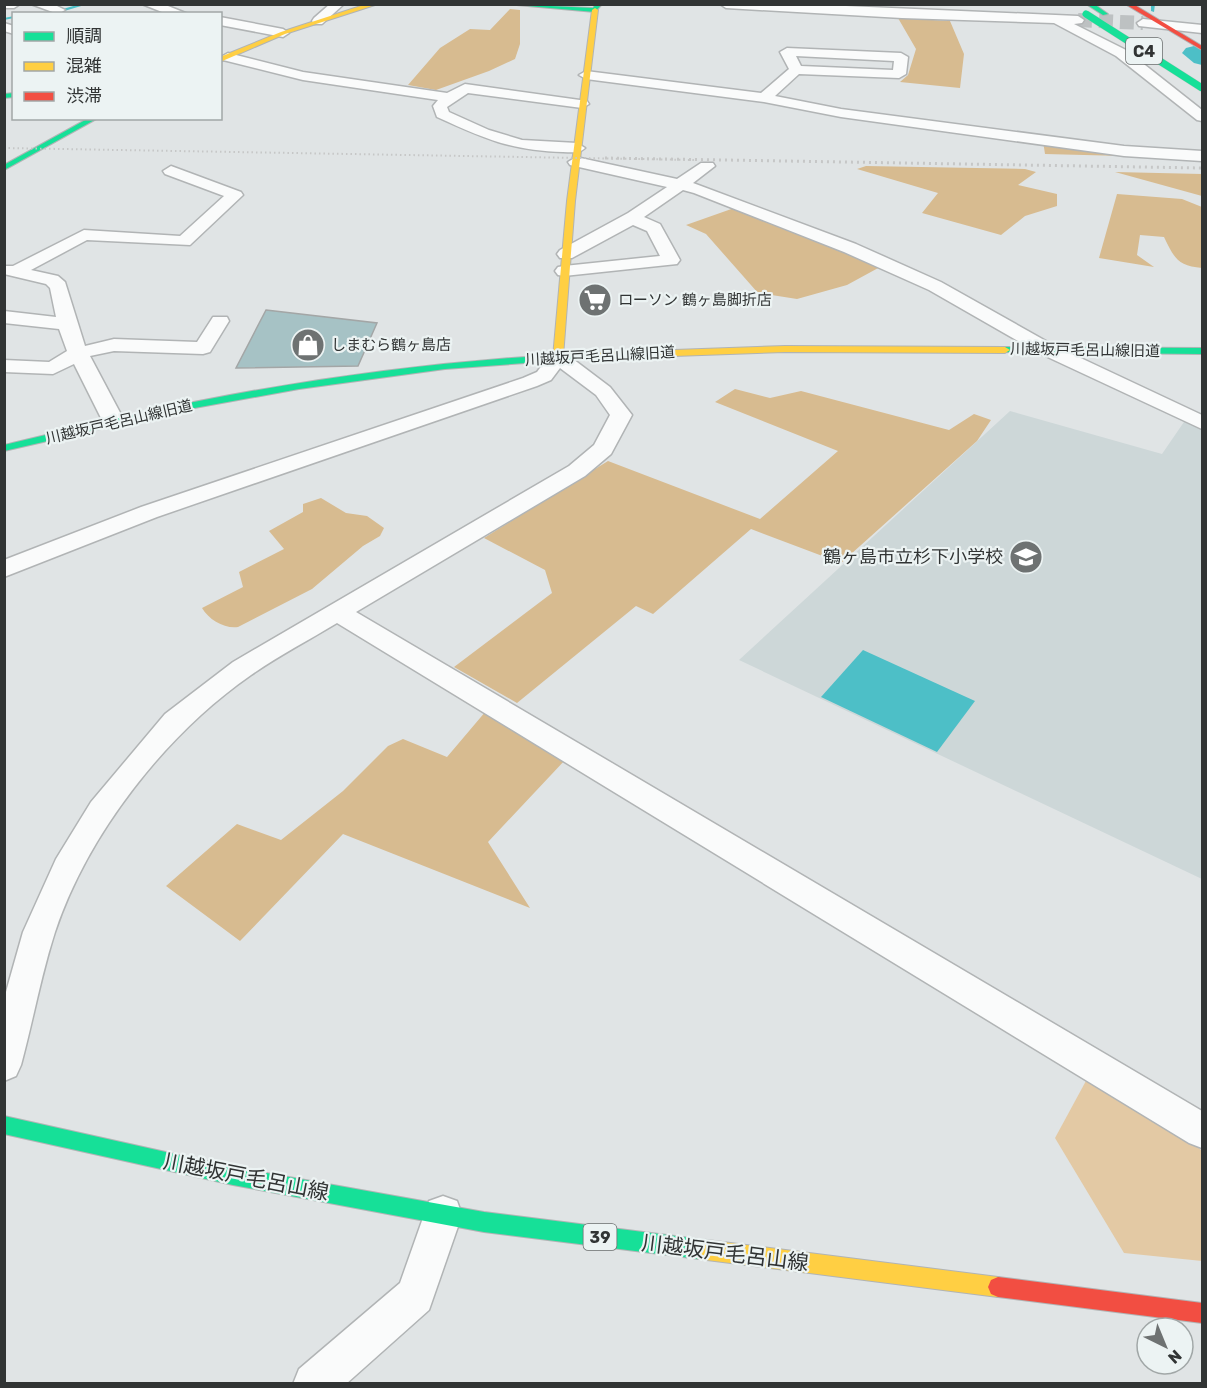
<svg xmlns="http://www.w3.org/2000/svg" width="1207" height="1388" font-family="Rubik,'Noto Sans JP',sans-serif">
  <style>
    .built { fill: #cdd7d8 }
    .green { fill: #e3c9a4 }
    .forest { fill: #d7bb90 }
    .water { fill: #4dbfc7 }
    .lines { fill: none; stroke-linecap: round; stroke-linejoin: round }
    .stream { fill: #4dbfc7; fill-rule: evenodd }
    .river { fill: #4dbfc7; fill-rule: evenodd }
    .building { fill: #a6c2c5; stroke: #a3a6a6; stroke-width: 1.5 }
    .street-tunnel { stroke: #bdc1c2; stroke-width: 14; stroke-dasharray: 14 7; stroke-linecap: butt }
    .street-casing { stroke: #b1b4b5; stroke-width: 3 }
    .fast-casing { stroke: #b1b4b5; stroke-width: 2 }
    .slow-casing { stroke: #b1b4b5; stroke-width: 2 }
    .jam-casing { stroke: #b1b4b5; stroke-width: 2 }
    .street { fill: #fafbfb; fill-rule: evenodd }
    .fast { fill: #16e098; fill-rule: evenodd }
    .slow { fill: #ffcf43; fill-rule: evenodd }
    .jam { fill: #f24e42; fill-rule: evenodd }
    .rail-far1 { stroke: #c6c7c7; stroke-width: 2; stroke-dasharray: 1.5 3; stroke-linecap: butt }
    .rail { stroke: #c6c7c7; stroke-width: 3; stroke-dasharray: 2 4; stroke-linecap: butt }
    .fast-bridge-casing { stroke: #bfc1c1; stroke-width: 8; stroke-linecap: butt }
    .fast-bridge { stroke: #16e098; stroke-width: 7 }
    .labels { text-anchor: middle; stroke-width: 4.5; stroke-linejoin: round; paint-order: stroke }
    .far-poi-label { font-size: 15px; fill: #313434; stroke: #ecf3f3; text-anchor: start }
    .far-street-label { font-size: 15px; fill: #313434; stroke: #ecf3f3 }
    .shield { fill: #ecf3f3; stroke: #696d6d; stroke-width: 1.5 }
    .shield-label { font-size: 16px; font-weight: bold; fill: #313434 }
    .poi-label { font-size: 18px; fill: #313434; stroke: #ecf3f3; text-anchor: end }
    .near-street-label { font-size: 21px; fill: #313434; stroke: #ecf3f3 }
  </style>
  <rect width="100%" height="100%" fill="#e0e4e5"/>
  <path class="built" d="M1010,411L1162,454L1186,419L1202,427V879L739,660Z"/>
  <path class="green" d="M1087,1079L1191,1141L1202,1151V1261L1124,1253L1055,1138Z"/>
  <g class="forest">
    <path d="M510,9L520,10V44L515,59L489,71L436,90L408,85L440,48L470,29L490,30Z"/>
    <path d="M898,18L950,21L964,54L960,88L900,82L908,75L916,49Z"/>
    <path d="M1043,141L1202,154V158L1045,154Z"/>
    <path d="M866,166L1025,169L1036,172L1018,185L1057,194V206L1025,216L1001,235L922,213L938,193L857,169Z"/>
    <path d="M1115,172L1202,174V196Z"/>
    <path d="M1117,194L1182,199L1202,207V268C1178,266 1174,258 1164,237L1140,235L1137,255L1154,267L1099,258Z"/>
    <path d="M737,207L880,267L847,285L797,299L758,293L706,234L686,225Z"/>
    <path d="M735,389L770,398L801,391L949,430L974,414L991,420L977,441L841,563L751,529L653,614L636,606L517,703L454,667L552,593L545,570L484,538L608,461L760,519L838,451L715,402Z"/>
    <path d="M321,498L346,513L367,516L384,528L380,536L363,546L312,589L238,627C225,629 209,620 202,608L243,587L239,572L284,549L269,531L303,512V504Z"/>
    <path d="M486,711L566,759L488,842L530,908L343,834L240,941L166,886L237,824L281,840L343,791L388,746L403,739L447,757Z"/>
  </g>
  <path class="water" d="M863,650L975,701L937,752L821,697Z"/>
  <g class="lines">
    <g class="stream">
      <path d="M80,4H88L54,14H46Z"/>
      <path d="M1151,4H1155L1154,12L1151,11Z"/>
      <path d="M14,16V18L4,20V18Z"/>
    </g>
    <path class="river" d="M1194,46L1202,48V65L1194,63L1182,53L1186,48Z"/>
  </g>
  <path class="building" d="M266,310L377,323L358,366L236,368Z"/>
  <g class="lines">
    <path class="street-tunnel" d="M1078,20L1143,23"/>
    <defs>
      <g id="street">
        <path d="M4,4H20L14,8H4Z"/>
        <path d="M31,4H53L65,10L58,14Z"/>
        <path d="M142,4H163L188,14H167Z"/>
        <path d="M330,4H344L322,24H314L312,21L314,18Z"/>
        <path d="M720,4H800L1078,16L1084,20L1082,23L1074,24L1126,50L1202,110V121L1197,120L1116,56L1054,23L902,18L726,8Z"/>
        <path d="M220,17L283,29L289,33L283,37L220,25Z"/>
        <path d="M1143,19L1202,25V33L1139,26L1137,23Z"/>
        <path d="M4,23L14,26V34L4,31Z"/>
        <path d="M787,48L901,53L908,57L906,74L899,78L799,74L775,96L841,109L1124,146L1202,151V161L1124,156L841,117L764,102L586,79L579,75L586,71L761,93L789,69L780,52ZM796,56L894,61L893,70L801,66Z"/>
        <path d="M228,53L303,72L447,93L465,84L587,101L589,104L582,108L468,93L447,107L449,112L489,130L522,140L577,143L585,148C579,154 571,152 563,152C512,151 483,138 437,117L433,106L438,100L303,80L223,60L221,57Z"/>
        <path d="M576,157L677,179L701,163H713L715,166L693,183L856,244L941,282L1053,345L1202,415V429L1039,353L929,290L844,252L694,193L683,190L644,217L660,224L680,260L677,264L564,276L558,275L555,271L558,267L564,266L660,256L647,231L633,225L572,258H560L557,254L560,250L628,213L667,187L570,165L568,162Z"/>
        <path d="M171,166L241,192L243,195L190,245L87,240L31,270L58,276L65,282L85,346L114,339L197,342L213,317H227L229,321L210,352L203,354L114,351L90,356L125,422L121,426L114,428L107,426L103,422L74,364L53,374L4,372V360L49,362L67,351L59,329L4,323V311L56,317L50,288L46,284L4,274V266H13L84,230L180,236L224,196L165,174L163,171Z"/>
        <path d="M558,351L565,353L610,387L632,415L611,454L585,476L356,612L1202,1111V1148L1189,1143L337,623C309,640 278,656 251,675C166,734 88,833 55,932C41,975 33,1021 21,1065L16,1076L4,1081V999L23,932L56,859L91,802L165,714L233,662L569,466L594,445L610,415L596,395L560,368L551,380L537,386L157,517L4,577V560L141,507L523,378L537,372L551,353Z"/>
        <path d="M443,1196L457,1201L462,1215L429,1310L346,1384H293L299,1369L400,1283L429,1201Z"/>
      </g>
      <g id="fast">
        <path d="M506,4L593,8L596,4H602L595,12Z"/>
        <path d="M1086,4H1094L1108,14L1103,15Z"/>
        <path d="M14,93V97L4,98V94Z"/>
        <path d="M89,118H98L4,170V165Z"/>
        <path d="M1005,347L1202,348V354L1002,352L1000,350Z"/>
        <path d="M591,353L596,356L594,358L445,369L299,389L178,411L4,451V445C71,429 137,413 204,400C332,375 461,359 591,353Z"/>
        <path d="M4,1116L233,1167L484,1212L699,1239L706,1242L709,1249L706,1256L699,1259L484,1232L233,1185L4,1134Z"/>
      </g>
      <g id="slow">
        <path d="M367,4H378L285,34L220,62V57L281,32Z"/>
        <path d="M595,8L598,10L575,201L563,357L558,360L553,357L567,201L592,10Z"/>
        <path d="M785,346L1005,347L1010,350L1005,353L785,352L591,359L586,356L591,353Z"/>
        <path d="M699,1239L998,1277L1005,1280L1008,1287L1005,1294L998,1297L699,1259L692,1256L689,1249L692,1242Z"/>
      </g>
      <g id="jam">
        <path d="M1125,4H1133L1202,46V50Z"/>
        <path d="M998,1277L1202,1303V1323L998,1297L991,1294L988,1287L991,1280Z"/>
      </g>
    </defs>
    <use href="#street" class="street-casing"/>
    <use href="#fast" class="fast-casing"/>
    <use href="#slow" class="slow-casing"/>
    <use href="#jam" class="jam-casing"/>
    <use href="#street" class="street"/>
    <use href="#fast" class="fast"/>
    <use href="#slow" class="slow"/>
    <use href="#jam" class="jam"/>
    <path class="rail-far1" d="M4,148L695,160"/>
    <path class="rail" d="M605,158L1202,168"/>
    <defs>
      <path id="fast-bridge" d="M1086,14L1202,88"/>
    </defs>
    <use href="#fast-bridge" class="fast-bridge-casing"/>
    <use href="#fast-bridge" class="fast-bridge"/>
  </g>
  <defs>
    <symbol id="supermarket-disc" viewBox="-11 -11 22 22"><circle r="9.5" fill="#6e7272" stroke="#ecf3f3"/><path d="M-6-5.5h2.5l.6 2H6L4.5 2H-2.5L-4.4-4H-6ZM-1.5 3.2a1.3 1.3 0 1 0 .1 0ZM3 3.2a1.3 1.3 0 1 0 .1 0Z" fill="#fff"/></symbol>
    <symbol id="shop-disc" viewBox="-11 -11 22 22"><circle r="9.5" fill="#6e7272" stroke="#ecf3f3"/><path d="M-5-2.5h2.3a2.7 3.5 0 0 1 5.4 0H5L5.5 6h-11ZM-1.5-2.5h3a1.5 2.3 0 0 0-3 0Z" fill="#fff"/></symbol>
    <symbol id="school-disc" viewBox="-11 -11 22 22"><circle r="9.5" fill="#6e7272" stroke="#ecf3f3"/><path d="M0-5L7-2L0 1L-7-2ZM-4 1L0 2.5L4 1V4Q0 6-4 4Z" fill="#fff"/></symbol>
  </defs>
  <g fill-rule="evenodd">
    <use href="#supermarket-disc" x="576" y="281" width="38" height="38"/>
    <use href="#shop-disc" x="289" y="326" width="38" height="38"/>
    <use href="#school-disc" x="1007" y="538" width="38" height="38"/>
  </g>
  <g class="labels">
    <g class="far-poi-label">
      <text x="618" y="305">ローソン 鶴ヶ島脚折店</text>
      <text x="331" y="350">しまむら鶴ヶ島店</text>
    </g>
    <g class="far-street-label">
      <text transform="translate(1085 350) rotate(1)" y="5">川越坂戸毛呂山線旧道</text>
      <text transform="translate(600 356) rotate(-3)" y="5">川越坂戸毛呂山線旧道</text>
      <text transform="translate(119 422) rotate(-13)" y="5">川越坂戸毛呂山線旧道</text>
    </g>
    <g class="shield">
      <rect x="1126" y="38" width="36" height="26" rx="4.5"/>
      <rect x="583.5" y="1224" width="33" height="26" rx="4.5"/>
    </g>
    <g class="shield-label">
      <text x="1144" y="57">C4</text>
      <text x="600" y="1243">39</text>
    </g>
    <g class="poi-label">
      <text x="1003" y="563">鶴ヶ島市立杉下小学校</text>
    </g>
    <g class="near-street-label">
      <text transform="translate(246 1177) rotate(11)" y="7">川越坂戸毛呂山線</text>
      <text transform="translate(725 1253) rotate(7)" y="7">川越坂戸毛呂山線</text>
    </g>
  </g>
  <rect width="1207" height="1388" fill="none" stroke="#313434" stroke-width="12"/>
  <rect x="12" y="12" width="210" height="108" fill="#ecf3f3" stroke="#a1a7a7" stroke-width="1.5"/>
  <rect x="24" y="32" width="30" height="9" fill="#16e098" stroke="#a1a7a7" stroke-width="1.5"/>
  <text x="66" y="42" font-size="18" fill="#313434">順調</text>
  <rect x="24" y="62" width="30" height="9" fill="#ffcf43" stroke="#a1a7a7" stroke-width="1.5"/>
  <text x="66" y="72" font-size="18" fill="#313434">混雑</text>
  <rect x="24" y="92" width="30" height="9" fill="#f24e42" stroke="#a1a7a7" stroke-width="1.5"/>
  <text x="66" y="102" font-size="18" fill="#313434">渋滞</text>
  <g transform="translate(1165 1346) rotate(137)"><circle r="28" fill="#ecf3f3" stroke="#a1a7a7" stroke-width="1.5"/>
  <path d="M0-4.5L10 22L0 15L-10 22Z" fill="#6e7272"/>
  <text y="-9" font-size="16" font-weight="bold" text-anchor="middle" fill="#313434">N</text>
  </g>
</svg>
